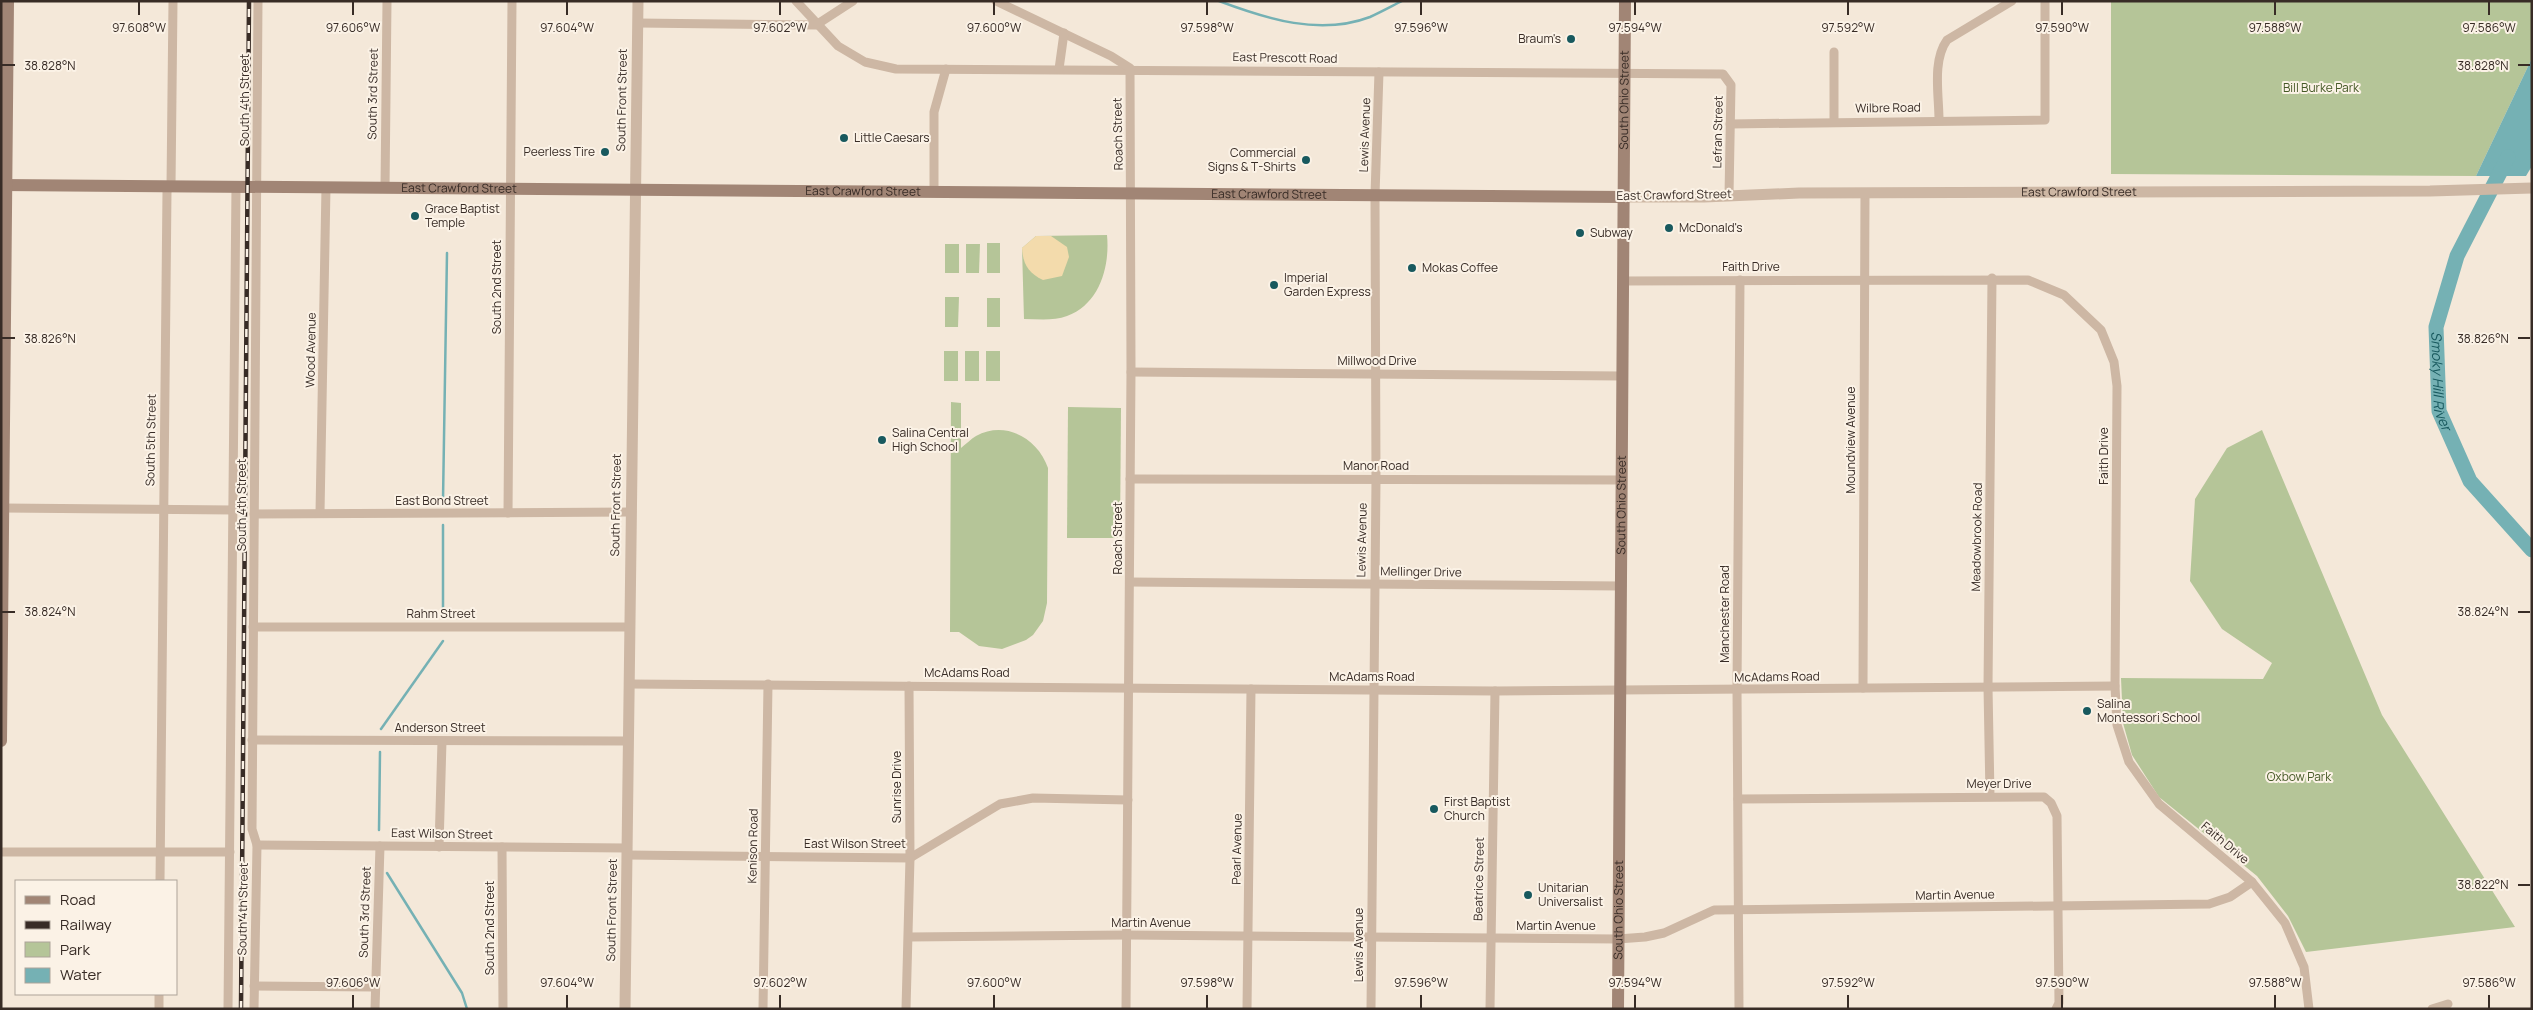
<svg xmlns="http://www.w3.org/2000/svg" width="2533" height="1010" font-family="Manrope,sans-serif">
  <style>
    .green { fill: #b5c598 }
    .sand { fill: #f3dbac }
    .water { fill: #75b1b4 }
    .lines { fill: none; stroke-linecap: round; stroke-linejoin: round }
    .stream { stroke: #75b1b4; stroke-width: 2.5 }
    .river { stroke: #75b1b4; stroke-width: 15 }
    .minor { stroke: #cdb7a4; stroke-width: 9 }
    .tertiary { stroke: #cdb7a4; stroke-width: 11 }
    .secondary { stroke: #a18575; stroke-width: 12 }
    .rail-casing { stroke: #382c26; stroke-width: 4.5 }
    .rail { stroke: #fbf2e6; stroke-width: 2.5; stroke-dasharray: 8; stroke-linecap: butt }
    .ticks { fill: none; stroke: #382c26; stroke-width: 2 }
    .poi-dot { fill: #18595e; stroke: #fbf2e6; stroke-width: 2 }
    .labels { text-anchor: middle; stroke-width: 4; stroke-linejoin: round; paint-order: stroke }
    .poi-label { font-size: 12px; fill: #382c26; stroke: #fbf2e6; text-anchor: start }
    .street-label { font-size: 12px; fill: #382c26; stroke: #fbf2e6 }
    .park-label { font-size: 12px; fill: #465927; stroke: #fbf2e6 }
    .water-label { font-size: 14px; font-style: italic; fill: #18595e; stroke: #fbf2e6 }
    .ticks-label { font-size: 12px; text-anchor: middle; fill: #382c26; stroke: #fbf2e6; stroke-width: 4; stroke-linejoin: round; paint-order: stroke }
  </style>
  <rect width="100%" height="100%" fill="#f4e8d9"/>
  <g class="green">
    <path d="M2111,1H2532V58L2476,176L2111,174Z"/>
    <path d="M1107,235C1110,266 1100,304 1067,316C1054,321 1038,319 1024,319L1022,248L1036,236Z"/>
    <rect x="987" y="243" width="13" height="30"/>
    <rect x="945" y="244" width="14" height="29"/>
    <path d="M966,244H980L979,273H966Z"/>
    <path d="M945,297H959L958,327H945Z"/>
    <rect x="987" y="298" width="13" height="29"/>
    <rect x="944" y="351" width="14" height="30"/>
    <rect x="965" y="351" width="14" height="30"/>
    <rect x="986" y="351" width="14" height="30"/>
    <path d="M951,402L961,403V448C966,444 971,439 976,436C1005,420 1038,438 1048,468L1047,603L1043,621L1033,635L1026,640L1002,649L979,646L959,632H950Z"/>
    <path d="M1068,407L1121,408L1120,538H1067Z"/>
    <path d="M2262,430L2382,715L2515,927L2306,952L2288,916L2257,876L2159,797L2132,755L2123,723L2121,678L2263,679L2272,663L2222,629L2190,581L2195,499L2227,448Z"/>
  </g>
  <path class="sand" d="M1036,236H1051L1067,247L1069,257L1062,276L1043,280C1028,273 1023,264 1022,248Z"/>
  <path class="water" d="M2532,58V166L2526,176H2476Z"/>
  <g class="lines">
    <g class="stream">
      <path d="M1219,1C1267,19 1320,36 1370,17C1381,12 1392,6 1402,1"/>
      <path d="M443,500L447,253"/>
      <path d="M443,525V615"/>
      <path d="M381,729L443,641"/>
      <path d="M379,830L380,752"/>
      <path d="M387,873L462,993L467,1009"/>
    </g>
    <path class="river" id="s1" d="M2508,157L2457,256L2436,327L2439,411L2470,481L2532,550"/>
    <g class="minor">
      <path d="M796,1L838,46L865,62L896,69L1723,74L1731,85L1729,195"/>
      <path d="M996,1L1111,56L1130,68L1131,372L1126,1009"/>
      <path d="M638,23L816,25L853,1"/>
      <path d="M1059,69L1064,33"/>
      <path d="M1939,120C1939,95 1932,61 1947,40L2012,1"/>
      <path d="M1834,122V52"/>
      <path d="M1730,124L2045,120V1"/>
      <path d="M385,188L387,1"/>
      <path d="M934,192V112L946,69"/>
      <path d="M1623,281L2028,280L2064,295L2101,330L2114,362L2117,386L2115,686L2117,725L2129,762L2159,804L2252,882L2285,923L2304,967L2309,1009"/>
      <path d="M1131,372L1622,376"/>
      <path d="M1130,479L1622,480"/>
      <path d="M3,508L234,510"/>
      <path d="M320,513L326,187"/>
      <path d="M508,513L512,1"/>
      <path d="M254,514L630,512"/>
      <path d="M1130,582L1622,586"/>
      <path d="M253,627H629"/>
      <path d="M629,684L1495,691L2115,686"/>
      <path d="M1863,688L1865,193"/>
      <path d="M252,740L628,741"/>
      <path d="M1990,796L1988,687L1992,278"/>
      <path d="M1738,799L2044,797L2051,803L2057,816L2059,1003L2056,1009"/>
      <path d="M257,845L627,848"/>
      <path d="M439,847L442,741"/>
      <path d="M502,847L503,1009"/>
      <path d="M1,852H230"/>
      <path d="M627,855L910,858L1000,804L1033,798L1128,800"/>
      <path d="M160,881L167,191L171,186L173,1"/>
      <path d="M909,937L1127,935L1618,939L1645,937L1664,933L1714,910L2209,904L2230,897L2252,882"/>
      <path d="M254,986L375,987"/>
      <path d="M159,1009V994"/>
      <path d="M228,1009L236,186"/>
      <path d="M254,1009L257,845L252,829L258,1"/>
      <path d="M375,1009L380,846"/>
      <path d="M763,1009L768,684"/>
      <path d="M906,1009L910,858L909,686"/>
      <path d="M1247,1009L1251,689"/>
      <path d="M1371,1009L1376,479L1375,195L1379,72"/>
      <path d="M1490,1009L1495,691"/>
      <path d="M1739,1009L1737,689L1740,280"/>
      <path d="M2432,1009L2448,1004"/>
    </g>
    <g class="tertiary">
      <path id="s2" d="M1623,197H1704L1799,193L2430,191L2532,188"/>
      <path d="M625,1009L638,1"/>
    </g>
    <g class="secondary">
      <path id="s3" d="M1,185L1623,197"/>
      <path d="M1,741L8,1"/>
      <path id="s4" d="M1618,1009L1625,1"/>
    </g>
    <defs>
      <path id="rail" d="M241,1009L249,1"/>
    </defs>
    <use href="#rail" class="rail-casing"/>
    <use href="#rail" class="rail"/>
  </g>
  <path class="ticks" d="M139,2V15M353,2V15M567,2V15M780,2V15M994,2V15M1207,2V15M1421,2V15M1635,2V15M1848,2V15M2062,2V15M2275,2V15M2489,2V15M2,65H15M2518,65H2530M2,338H15M2518,338H2530M2,612H15M2518,612H2530M2518,885H2530M353,995V1008M567,995V1008M780,995V1008M994,995V1008M1207,995V1008M1421,995V1008M1635,995V1008M1848,995V1008M2062,995V1008M2275,995V1008M2489,995V1008"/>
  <g class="poi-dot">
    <circle cx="1571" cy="39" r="5"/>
    <circle cx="844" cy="138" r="5"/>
    <circle cx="605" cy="152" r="5"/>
    <circle cx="1306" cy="160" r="5"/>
    <circle cx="415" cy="216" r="5"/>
    <circle cx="1669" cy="228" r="5"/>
    <circle cx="1580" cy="233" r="5"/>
    <circle cx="1412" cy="268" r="5"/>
    <circle cx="1274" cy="285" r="5"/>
    <circle cx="882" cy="440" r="5"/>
    <circle cx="2087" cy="711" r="5"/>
    <circle cx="1434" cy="809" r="5"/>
    <circle cx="1528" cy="895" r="5"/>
  </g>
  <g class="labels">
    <g class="poi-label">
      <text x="1561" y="43" text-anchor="end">Braum's</text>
      <text x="854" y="142">Little Caesars</text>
      <text x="595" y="156" text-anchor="end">Peerless Tire</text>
      <text x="1296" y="157" text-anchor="end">Commercial<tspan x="1296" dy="14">Signs &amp; T-Shirts</tspan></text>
      <text x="425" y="213">Grace Baptist<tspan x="425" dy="14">Temple</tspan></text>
      <text x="1679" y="232">McDonald's</text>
      <text x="1590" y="237">Subway</text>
      <text x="1422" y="272">Mokas Coffee</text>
      <text x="1284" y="282">Imperial<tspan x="1284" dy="14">Garden Express</tspan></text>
      <text x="892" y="437">Salina Central<tspan x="892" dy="14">High School</tspan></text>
      <text x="2097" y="708">Salina<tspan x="2097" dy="14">Montessori School</tspan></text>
      <text x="1444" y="806">First Baptist<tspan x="1444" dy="14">Church</tspan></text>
      <text x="1538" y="892">Unitarian<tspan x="1538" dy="14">Universalist</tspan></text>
    </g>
    <g class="street-label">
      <text transform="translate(1285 58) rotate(1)" y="4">East Prescott Road</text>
      <text transform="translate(373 94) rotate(-89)" y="4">South 3rd Street</text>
      <text transform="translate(245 100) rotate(-90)" y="4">South 4th Street</text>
      <text transform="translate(622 100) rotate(-89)" y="4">South Front Street</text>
      <text dy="4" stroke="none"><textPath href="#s4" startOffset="909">South Ohio Street</textPath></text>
      <text transform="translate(1888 108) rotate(-1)" y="4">Wilbre Road</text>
      <text transform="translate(1718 132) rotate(-89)" y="4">Lefran Street</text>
      <text transform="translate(1118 134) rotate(-91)" y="4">Roach Street</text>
      <text transform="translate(1365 135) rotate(-88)" y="4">Lewis Avenue</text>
      <text dy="4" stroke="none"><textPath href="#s3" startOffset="458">East Crawford Street</textPath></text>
      <text dy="4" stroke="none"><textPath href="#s3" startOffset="862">East Crawford Street</textPath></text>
      <text dy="4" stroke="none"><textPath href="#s2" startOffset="456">East Crawford Street</textPath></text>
      <text dy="4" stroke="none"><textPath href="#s3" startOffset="1268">East Crawford Street</textPath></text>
      <text transform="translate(1674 195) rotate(-1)" y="4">East Crawford Street</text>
      <text x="1751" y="271">Faith Drive</text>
      <text transform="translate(497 287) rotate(-90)" y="4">South 2nd Street</text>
      <text transform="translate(311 350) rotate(-89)" y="4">Wood Avenue</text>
      <text x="1377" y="365">Millwood Drive</text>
      <text transform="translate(151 440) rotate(-89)" y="4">South 5th Street</text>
      <text transform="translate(1851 440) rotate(-90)" y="4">Moundview Avenue</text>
      <text transform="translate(2104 456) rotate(-90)" y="4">Faith Drive</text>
      <text x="1376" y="470">Manor Road</text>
      <text x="442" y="505">East Bond Street</text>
      <text transform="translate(242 505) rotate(-90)" y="4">South 4th Street</text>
      <text transform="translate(616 505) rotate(-89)" y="4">South Front Street</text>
      <text dy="4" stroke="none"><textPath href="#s4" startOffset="504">South Ohio Street</textPath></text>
      <text transform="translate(1977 537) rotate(-89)" y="4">Meadowbrook Road</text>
      <text transform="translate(1118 538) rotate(-90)" y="4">Roach Street</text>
      <text transform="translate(1362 540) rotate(-89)" y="4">Lewis Avenue</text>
      <text transform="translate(1421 572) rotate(1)" y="4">Mellinger Drive</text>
      <text x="441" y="618">Rahm Street</text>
      <text transform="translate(1725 614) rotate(-90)" y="4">Manchester Road</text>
      <text x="967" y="677">McAdams Road</text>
      <text x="1372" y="681">McAdams Road</text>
      <text transform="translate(1777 677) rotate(-1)" y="4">McAdams Road</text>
      <text x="440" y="732">Anderson Street</text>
      <text x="1999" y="788">Meyer Drive</text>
      <text transform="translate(897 787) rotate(-90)" y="4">Sunrise Drive</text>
      <text transform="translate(442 834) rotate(1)" y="4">East Wilson Street</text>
      <text transform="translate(2225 843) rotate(40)" y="4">Faith Drive</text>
      <text x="855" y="848">East Wilson Street</text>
      <text transform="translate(753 846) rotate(-89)" y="4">Kenison Road</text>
      <text transform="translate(1237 849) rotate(-89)" y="4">Pearl Avenue</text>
      <text transform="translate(1479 879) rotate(-89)" y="4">Beatrice Street</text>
      <text transform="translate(1955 895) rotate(-1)" y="4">Martin Avenue</text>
      <text transform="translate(243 909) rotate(-89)" y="4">South 4th Street</text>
      <text transform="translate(612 910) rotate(-89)" y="4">South Front Street</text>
      <text dy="4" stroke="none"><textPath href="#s4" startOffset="99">South Ohio Street</textPath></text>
      <text transform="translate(365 912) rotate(-88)" y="4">South 3rd Street</text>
      <text x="1151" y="927">Martin Avenue</text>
      <text x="1556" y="930">Martin Avenue</text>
      <text transform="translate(490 928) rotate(-90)" y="4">South 2nd Street</text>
      <text transform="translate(1359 945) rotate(-90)" y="4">Lewis Avenue</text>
    </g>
    <g class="park-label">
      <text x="2321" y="92">Bill Burke Park</text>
      <text x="2299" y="781">Oxbow Park</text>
    </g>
    <g class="water-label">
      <text dy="5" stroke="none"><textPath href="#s1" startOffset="240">Smoky Hill River</textPath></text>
    </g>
  </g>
  <g class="ticks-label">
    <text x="139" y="32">97.608°W</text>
    <text x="353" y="32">97.606°W</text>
    <text x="567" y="32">97.604°W</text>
    <text x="780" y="32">97.602°W</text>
    <text x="994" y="32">97.600°W</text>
    <text x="1207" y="32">97.598°W</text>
    <text x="1421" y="32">97.596°W</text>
    <text x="1635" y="32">97.594°W</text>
    <text x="1848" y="32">97.592°W</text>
    <text x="2062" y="32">97.590°W</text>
    <text x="2275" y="32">97.588°W</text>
    <text x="2489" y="32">97.586°W</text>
    <text x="50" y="70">38.828°N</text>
    <text x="2483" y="70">38.828°N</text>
    <text x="50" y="343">38.826°N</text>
    <text x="2483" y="343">38.826°N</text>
    <text x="50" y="616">38.824°N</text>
    <text x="2483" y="616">38.824°N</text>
    <text x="2483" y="889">38.822°N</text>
    <text x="353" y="987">97.606°W</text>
    <text x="567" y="987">97.604°W</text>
    <text x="780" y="987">97.602°W</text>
    <text x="994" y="987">97.600°W</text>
    <text x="1207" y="987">97.598°W</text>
    <text x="1421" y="987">97.596°W</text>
    <text x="1635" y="987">97.594°W</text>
    <text x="1848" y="987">97.592°W</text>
    <text x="2062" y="987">97.590°W</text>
    <text x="2275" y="987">97.588°W</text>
    <text x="2489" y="987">97.586°W</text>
  </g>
  <rect width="2533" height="1010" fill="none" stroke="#382c26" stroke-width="5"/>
  <rect x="15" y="880" width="162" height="115" fill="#fbf2e6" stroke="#ada399"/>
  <rect x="25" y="896" width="25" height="8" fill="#a18575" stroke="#ada399"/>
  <text x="60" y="905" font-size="15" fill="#382c26">Road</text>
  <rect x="25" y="921" width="25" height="8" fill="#382c26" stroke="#ada399"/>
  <text x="60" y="930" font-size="15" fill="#382c26">Railway</text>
  <rect x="25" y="942" width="25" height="15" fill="#b5c598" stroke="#ada399"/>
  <text x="60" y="955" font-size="15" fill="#382c26">Park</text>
  <rect x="25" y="968" width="25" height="15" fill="#75b1b4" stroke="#ada399"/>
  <text x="60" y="980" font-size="15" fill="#382c26">Water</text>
</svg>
